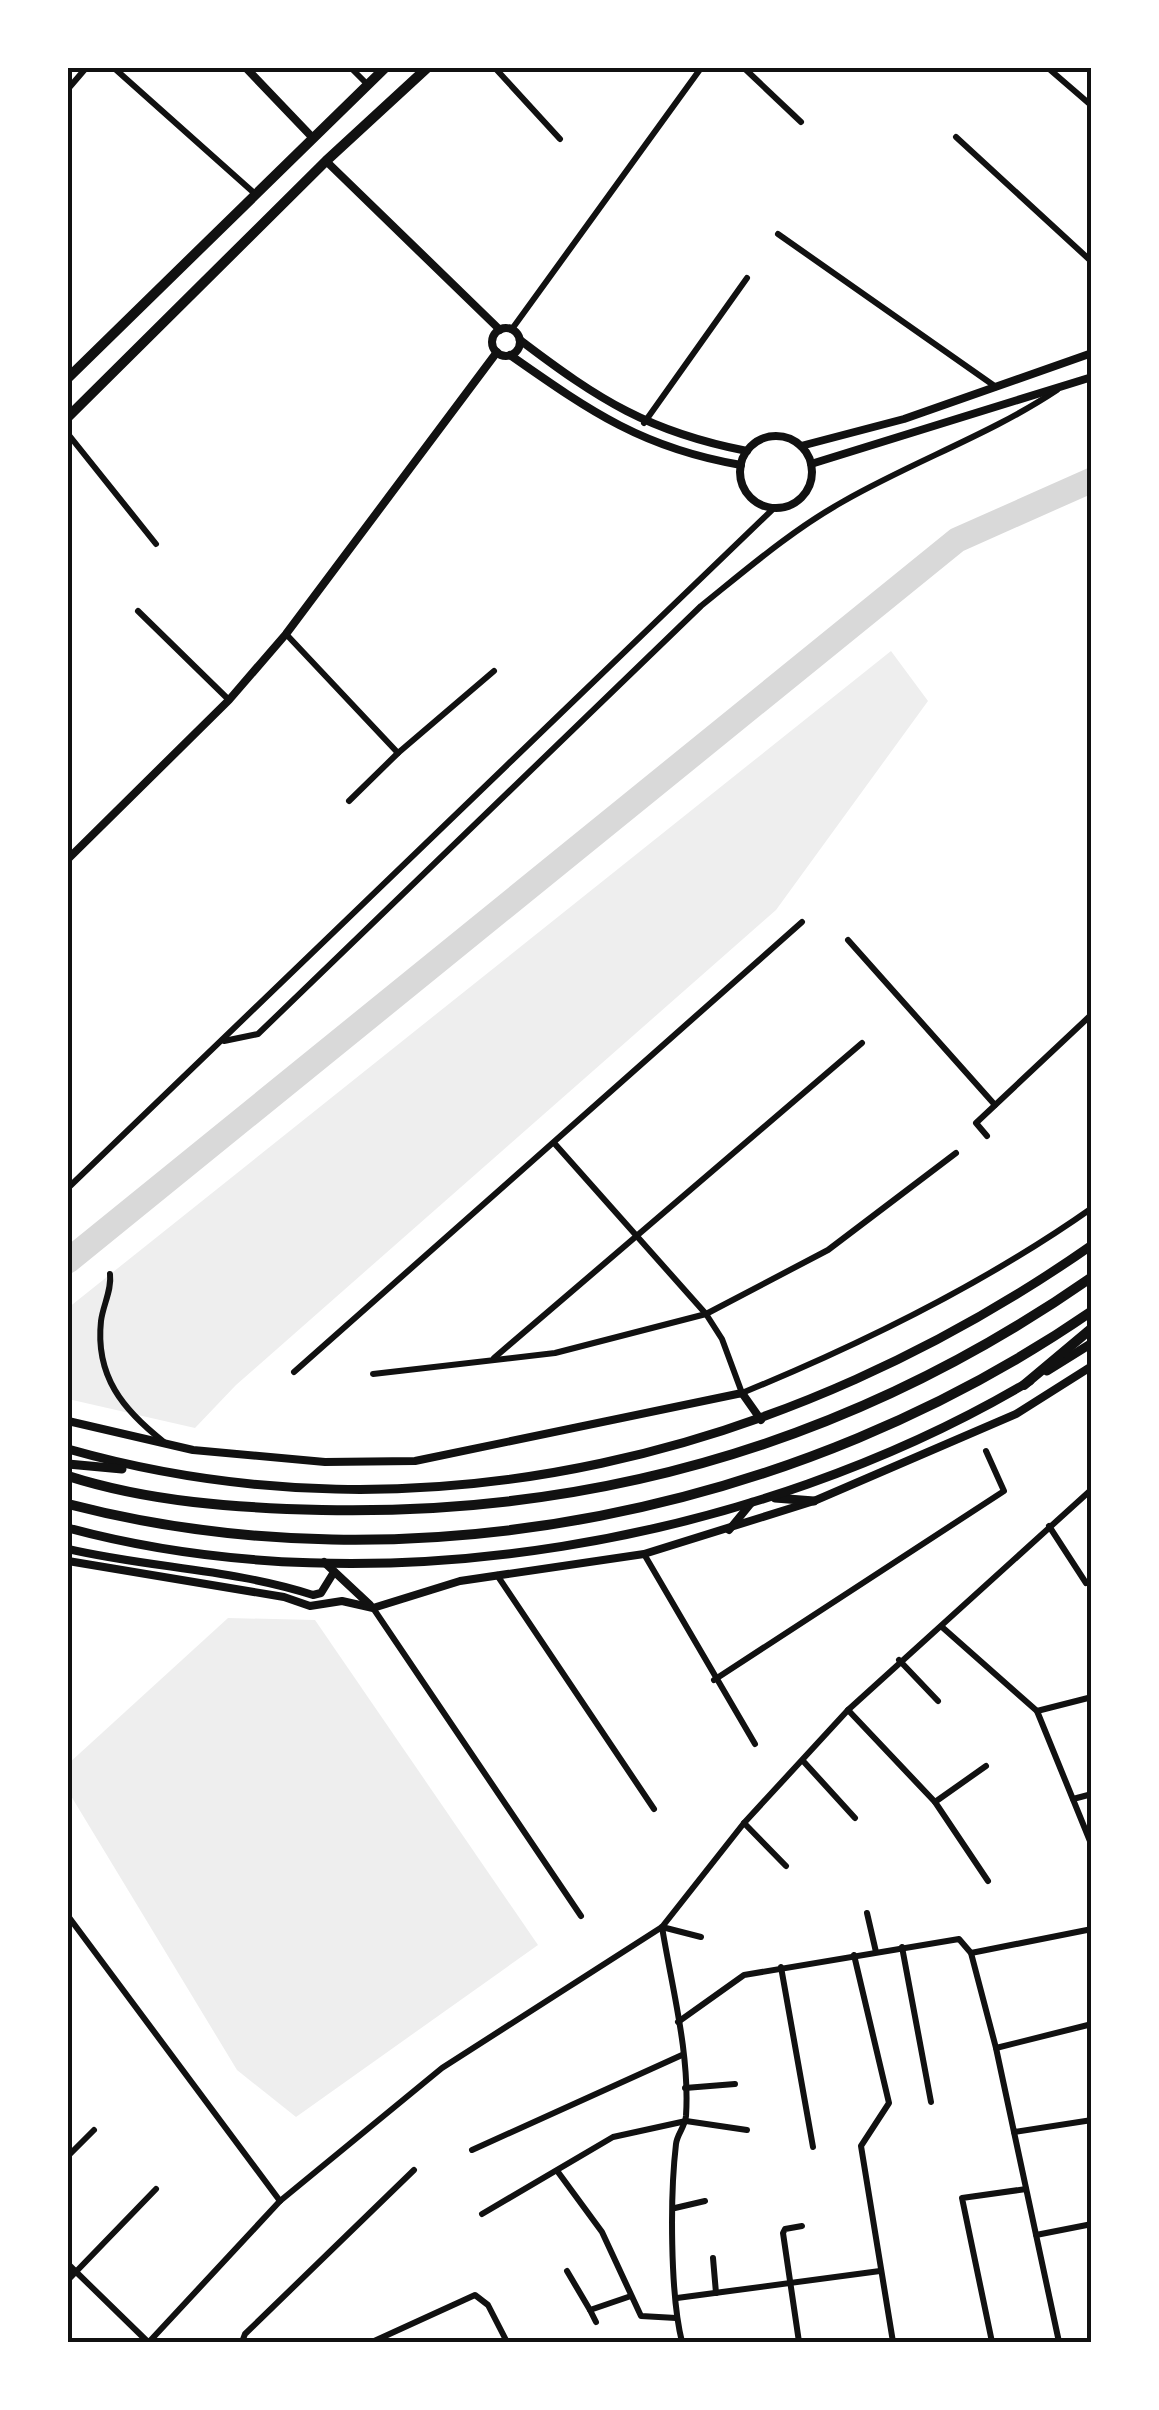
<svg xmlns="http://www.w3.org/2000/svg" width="1159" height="2410" font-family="'Fira Sans',sans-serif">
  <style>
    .green { fill: #eee }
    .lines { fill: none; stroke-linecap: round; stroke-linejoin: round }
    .river { stroke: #d9d9d9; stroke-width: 25 }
    .minor { stroke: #111; stroke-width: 6 }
    .tertiary { stroke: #111; stroke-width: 8 }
    .secondary { stroke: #111; stroke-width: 9 }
    .primary { stroke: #111; stroke-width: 10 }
    .trunk { stroke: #111; stroke-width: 10 }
    .neatline { fill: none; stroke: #111; stroke-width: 4 }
  </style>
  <rect width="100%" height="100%" fill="#fff"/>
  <g class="green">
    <path d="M891,651L928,701L776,910L236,1385L195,1428L68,1399V1308Z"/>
    <path d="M228,1618L315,1620L538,1945L296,2117L237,2070L68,1791V1764Z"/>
  </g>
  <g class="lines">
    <path class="river" d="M68,1261L957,540L1092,480"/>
    <g class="minor">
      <path d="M114,68L253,192"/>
      <path d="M351,68L367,84"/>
      <path d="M495,68L560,139"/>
      <path d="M744,68L801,122"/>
      <path d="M1048,68L1092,106"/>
      <path d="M68,89L86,68"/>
      <path d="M956,137L1092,262"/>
      <path d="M778,234L996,387"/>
      <path d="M512,329L701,68"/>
      <path d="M644,423L747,278"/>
      <path d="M68,434L156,544"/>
      <path d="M138,611L229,700"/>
      <path d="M286,634L398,753L494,671"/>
      <path d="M349,801L398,753"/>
      <path d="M848,940L995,1105"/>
      <path d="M224,1041L258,1034L701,606C747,569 792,530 844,501C914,461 991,434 1057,390"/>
      <path d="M987,1136L976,1123L1092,1014"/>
      <path d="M555,1144L706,1314L722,1339L742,1393C864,1343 984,1284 1092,1208"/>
      <path d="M68,1188L774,508"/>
      <path d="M110,1274C112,1290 103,1305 101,1321C95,1376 123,1410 164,1442"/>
      <path d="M494,1358L862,1043"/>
      <path d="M294,1372L802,922"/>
      <path d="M373,1374L555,1353L706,1314L828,1250L956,1153"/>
      <path d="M1049,1526L1086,1583"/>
      <path d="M644,1554L755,1744"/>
      <path d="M497,1575L654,1809"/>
      <path d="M373,1608L581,1916"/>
      <path d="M942,1627L1037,1711L1092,1846"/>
      <path d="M899,1660L938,1701"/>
      <path d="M714,1680L1004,1491L986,1451"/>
      <path d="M848,1710L935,1802L988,1881"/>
      <path d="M1037,1711L1092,1697"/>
      <path d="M804,1762L855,1818"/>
      <path d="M1073,1799L1092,1794"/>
      <path d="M935,1802L986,1766"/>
      <path d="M744,1823L786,1866"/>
      <path d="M867,1913L876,1952"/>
      <path d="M68,1916L280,2201"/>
      <path d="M902,1947L931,2102"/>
      <path d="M971,1953L1092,1929"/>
      <path d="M854,1955L889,2103L861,2146L893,2342"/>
      <path d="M781,1967L813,2147"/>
      <path d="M678,2022L744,1975L959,1939L971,1953L996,2048L1059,2342"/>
      <path d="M996,2048L1092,2024"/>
      <path d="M685,2088L735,2084"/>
      <path d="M1014,2132L1092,2120"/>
      <path d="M472,2150L682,2055"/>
      <path d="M68,2156L94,2130"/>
      <path d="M558,2172L602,2232L641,2316L676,2318"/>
      <path d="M675,2208L705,2201"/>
      <path d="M482,2214L613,2137L686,2121L747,2130"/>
      <path d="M1036,2235L1092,2224"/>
      <path d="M713,2258L716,2293"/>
      <path d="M68,2264L148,2342"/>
      <path d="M567,2271L590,2310L631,2296"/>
      <path d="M68,2280L156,2189"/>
      <path d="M677,2298L880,2271"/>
      <path d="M590,2310L596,2322"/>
      <path d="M149,2342L280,2201L442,2068L662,1927L744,1823L848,1710L1092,1489"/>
      <path d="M242,2342L245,2334L414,2170"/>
      <path d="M372,2342L475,2295L488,2305L507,2342"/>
      <path d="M682,2342C670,2294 670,2195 676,2144C677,2134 685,2127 686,2116C690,2054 672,1988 662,1927L701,1937"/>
      <path d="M799,2342L783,2233L785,2229L802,2226"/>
      <path d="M992,2342L962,2198L1026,2189"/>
    </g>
    <g class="tertiary">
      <path d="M246,68L311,136"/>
      <path d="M326,161L500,330"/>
      <circle cx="506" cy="342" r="14"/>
      <path d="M520,340C599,400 649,432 747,451"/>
      <path d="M510,355C590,411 642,448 741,465"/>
      <circle cx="776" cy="472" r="36"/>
      <path d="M801,446L904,419L1092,353"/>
      <path d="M811,464L1092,377"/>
      <path d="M68,859L229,700L286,634L497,352"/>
      <path d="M68,1421L193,1450L325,1462L415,1461L742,1393L761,1420"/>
      <path d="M729,1530L752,1502"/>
      <path d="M68,1549C149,1568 233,1569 313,1595L321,1593L334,1572"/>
      <path d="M68,1561L284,1597L310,1606L342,1601L373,1608L460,1581L644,1554L814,1501L1016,1414L1092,1366"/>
      <path d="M324,1562L370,1605"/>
    </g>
    <g class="secondary">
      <path d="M1047,1371L1092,1343"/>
      <path d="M68,1449C424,1550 793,1454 1092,1245"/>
      <path d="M68,1464L122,1469"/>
      <path d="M775,1498L814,1501"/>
      <path d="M68,1528C376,1611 757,1543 1030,1381"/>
    </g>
    <g class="primary">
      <path d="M68,378L385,68"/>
      <path d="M68,417L326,161L427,68"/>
    </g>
    <g class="trunk">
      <path d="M1024,1385L1092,1328"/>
      <path d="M68,1476C149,1502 237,1508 322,1510C603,1516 861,1438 1092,1277"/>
      <path d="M68,1504C411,1593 802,1511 1092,1311"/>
    </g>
  </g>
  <rect width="1159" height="2410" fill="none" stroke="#ffffff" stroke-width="140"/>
  <rect x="70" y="70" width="1019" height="2270" class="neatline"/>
</svg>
